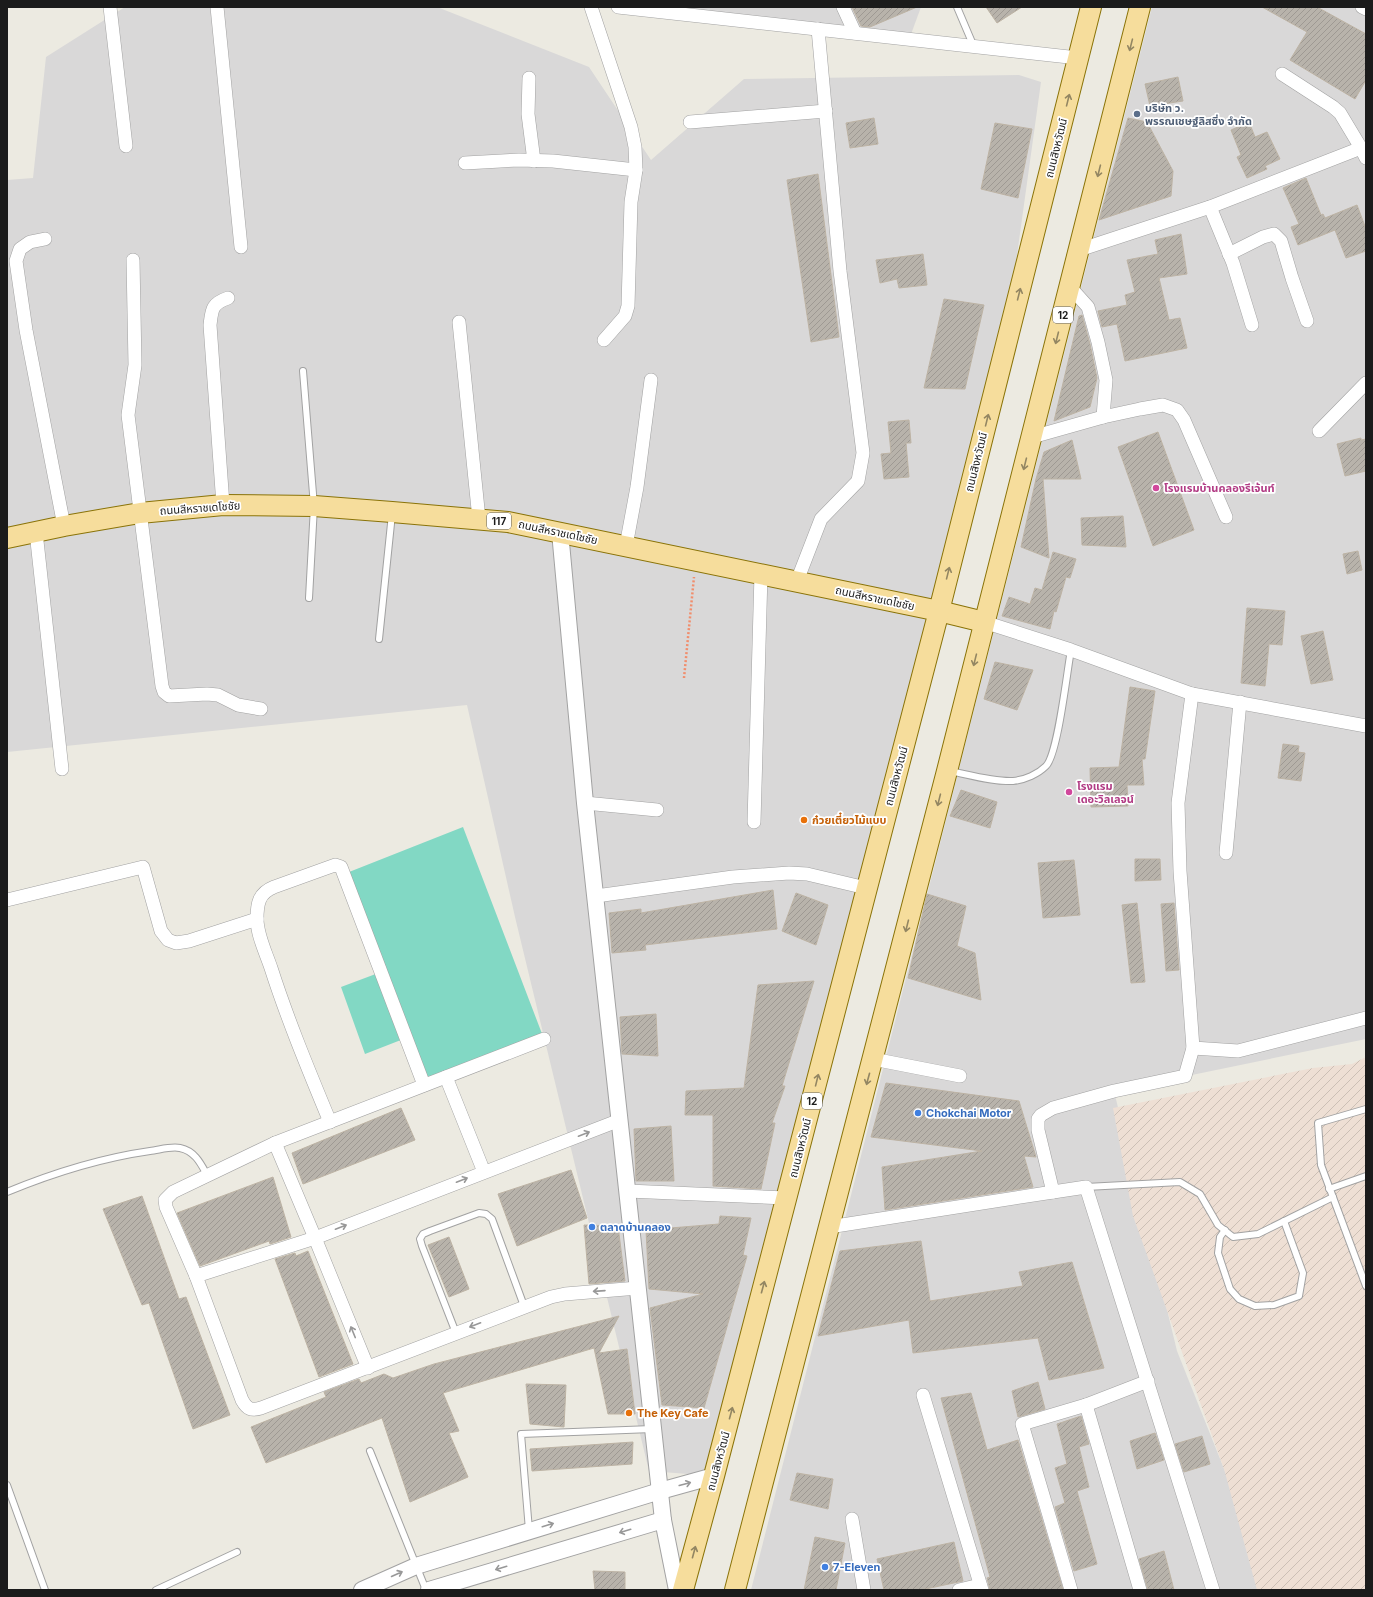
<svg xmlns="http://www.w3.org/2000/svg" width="1373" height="1597" font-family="Inter,'Noto Sans Thai',sans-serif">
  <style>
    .residential { fill: #d9d8d8 }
    .military { fill: url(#military-furrows) }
    .pitch { fill: #82d8c4 }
    .building { fill: url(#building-hatch); stroke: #bdb3a4 }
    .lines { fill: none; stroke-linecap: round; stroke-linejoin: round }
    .service-casing { stroke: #a2a2a2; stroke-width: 8 }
    .minor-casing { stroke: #a2a2a2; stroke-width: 14 }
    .tertiary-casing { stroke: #a2a2a2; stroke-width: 18 }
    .primary-casing { stroke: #8a7308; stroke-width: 22 }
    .path { stroke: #f18e6d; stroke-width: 2.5; stroke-dasharray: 2 2; stroke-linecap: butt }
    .service { stroke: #fff; stroke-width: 6 }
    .minor { stroke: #fff; stroke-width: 13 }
    .tertiary { stroke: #fff; stroke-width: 16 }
    .primary { stroke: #f6dd9c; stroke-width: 20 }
    .oneway { stroke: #938662 }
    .oneway2 { stroke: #989898 }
    .service-dot { fill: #5c6f8a; stroke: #fff; stroke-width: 1.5 }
    .hotel-dot { fill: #d1479c; stroke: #fff; stroke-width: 1.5 }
    .food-dot { fill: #e8710a; stroke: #fff; stroke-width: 1.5 }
    .shop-dot { fill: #3f7fe0; stroke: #fff; stroke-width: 1.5 }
    .labels { text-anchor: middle; stroke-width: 3.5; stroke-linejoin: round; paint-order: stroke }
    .shield { fill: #fff; stroke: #5f5f5f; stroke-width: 1 }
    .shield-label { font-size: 10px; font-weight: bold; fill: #1b1b1b }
    .service-label { font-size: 11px; font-weight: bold; fill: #4e5e75; stroke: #fff; text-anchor: start }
    .street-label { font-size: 11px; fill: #1b1b1b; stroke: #fff }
    .hotel-label { font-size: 11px; font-weight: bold; fill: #b23c85; stroke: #fff; text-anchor: start }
    .food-label { font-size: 11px; font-weight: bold; fill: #c56008; stroke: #fff; text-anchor: start }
    .shop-label { font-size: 11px; font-weight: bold; fill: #366cbe; stroke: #fff; text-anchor: start }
  </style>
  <defs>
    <pattern id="military-furrows" width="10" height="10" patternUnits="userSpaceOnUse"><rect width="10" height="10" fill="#eedfd4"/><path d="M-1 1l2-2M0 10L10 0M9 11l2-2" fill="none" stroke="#ccbfb5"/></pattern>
    <pattern id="building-hatch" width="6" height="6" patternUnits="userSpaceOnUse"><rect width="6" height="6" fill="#b8b3ab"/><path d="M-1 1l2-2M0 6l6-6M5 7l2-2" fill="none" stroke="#9e9993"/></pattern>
  </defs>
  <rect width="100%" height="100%" fill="#eceae1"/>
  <g class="residential">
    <path d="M125,7H437L589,67L651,160L744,79L1019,75L1041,82L1002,363L714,1476L649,1471L515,917L467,705L7,752V180L33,178L46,57Z"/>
    <path d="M635,7H921L910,37Z"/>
    <path d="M1152,7H1366V1039L1114,1091L1177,1351L1250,1534L1263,1590H751Z"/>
  </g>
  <path class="military" d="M1366,1057V1590H1257L1224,1469L1133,1216L1113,1108L1313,1068L1352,1064Z"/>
  <path class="pitch" d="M463,827L544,1039L424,1085L406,1038L365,1054L341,987L381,972L344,874Z"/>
  <g class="building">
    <path d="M852,7H917L870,27L861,26Z"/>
    <path d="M986,7H1022L997,23Z"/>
    <path d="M1262,7H1317L1366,34V80L1355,99L1290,60L1307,32Z"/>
    <path d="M1178,77L1183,101L1150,106L1145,84Z"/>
    <path d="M874,118L878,144L850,148L846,123Z"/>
    <path d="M1128,118L1147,122L1173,171L1171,196L1099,220Z"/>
    <path d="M1249,122L1255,137L1267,132L1280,159L1265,166L1267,169L1247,178L1237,157L1241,155L1231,130Z"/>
    <path d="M995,123L1032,129L1018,198L981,189Z"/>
    <path d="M818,174L839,337L811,342L787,180Z"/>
    <path d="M1306,178L1321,215L1323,214L1325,218L1357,205L1366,229V251L1346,258L1335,230L1298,245L1291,227L1299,224L1283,188Z"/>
    <path d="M1181,234L1187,274L1159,278L1169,320L1180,318L1187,348L1125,361L1117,324L1102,327L1098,311L1127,305L1125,295L1135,292L1127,260L1158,254L1155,240Z"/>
    <path d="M923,254L927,285L899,288L897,279L880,283L876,260Z"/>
    <path d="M944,299L984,305L965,389L924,388Z"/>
    <path d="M1082,315L1090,344L1097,378L1090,407L1054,421L1079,316Z"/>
    <path d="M909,420L911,443H906L909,477L884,479L881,454L891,453L888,422Z"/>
    <path d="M1158,432L1194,530L1153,546L1118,447Z"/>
    <path d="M1361,438V440L1366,439V471L1345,476L1337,444Z"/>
    <path d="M1072,440L1081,479H1043L1049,558L1021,547L1036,479L1044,452Z"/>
    <path d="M1123,516L1126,547L1082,545L1081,518Z"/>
    <path d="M1358,551L1362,570L1347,574L1343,554Z"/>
    <path d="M1053,552L1076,559L1070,578L1066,577L1056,612L1054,611L1050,629L1002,616L1009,597L1030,604L1035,588L1042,590Z"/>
    <path d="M1247,608L1285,611L1282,645L1269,644L1265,686L1241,683Z"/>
    <path d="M1323,631L1333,680L1311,684L1301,636Z"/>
    <path d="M995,662L1033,670L1017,710L984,699Z"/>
    <path d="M1130,687L1155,691L1145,759H1142L1144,785H1127L1128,806L1091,807L1090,768L1119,767Z"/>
    <path d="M1283,744L1299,746L1298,752L1305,753L1301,781L1278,778Z"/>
    <path d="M961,790L997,802L990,828L950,816Z"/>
    <path d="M1135,859H1160L1161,880L1135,881Z"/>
    <path d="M1074,860L1080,915L1043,918L1038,863Z"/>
    <path d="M773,890L777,929L645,945L646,950L612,953L609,913L641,909V913Z"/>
    <path d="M796,893L828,905L816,945L782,931Z"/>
    <path d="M927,894L966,906L957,946L975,953L981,1000L908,978Z"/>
    <path d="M1137,903L1145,982L1131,983L1122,905Z"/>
    <path d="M1174,903L1179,970L1166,971L1161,904Z"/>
    <path d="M814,981L782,1086H785L772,1123H775L761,1189L713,1186V1115H685L686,1091L744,1088L758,985Z"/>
    <path d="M656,1014L658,1056L622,1054L620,1017Z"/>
    <path d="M886,1083L1019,1101L1036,1157L1024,1156L1033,1187L885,1210L882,1167L982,1151L871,1137Z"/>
    <path d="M401,1108L415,1140L303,1184L292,1153Z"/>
    <path d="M671,1126L674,1181H636L634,1129Z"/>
    <path d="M571,1170L587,1218L517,1246L498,1194Z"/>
    <path d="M273,1177L291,1237L270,1244L269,1241L200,1266L177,1213Z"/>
    <path d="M142,1196L179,1299L186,1297L230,1415L193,1429L149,1303L142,1305L103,1209Z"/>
    <path d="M720,1216L751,1218L743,1255L747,1256L704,1408L662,1405L650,1308L703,1294L649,1289L646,1230L719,1224Z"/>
    <path d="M584,1225L618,1226L625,1281L589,1284Z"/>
    <path d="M449,1237L469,1289L449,1297L428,1245Z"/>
    <path d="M921,1241L930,1301L1023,1286L1019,1272L1072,1262L1104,1368L1049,1380L1038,1338L913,1353L909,1320L818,1336L840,1251Z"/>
    <path d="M308,1251L353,1364L319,1377L275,1259L295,1253L296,1256Z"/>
    <path d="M619,1316L599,1353L627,1349L635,1414H608L594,1348L443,1393L459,1431L449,1433L468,1477L410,1502L382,1418L266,1463L251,1427L326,1397L324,1392L359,1379L361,1383L384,1374L393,1378L434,1364Z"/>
    <path d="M1038,1382L1045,1409L1018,1417L1012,1391Z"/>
    <path d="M526,1384L566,1385L564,1427L530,1424Z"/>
    <path d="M971,1393L987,1450L1018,1440L1063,1590H990L987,1578L990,1577L941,1398Z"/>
    <path d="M1081,1416L1089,1444L1079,1447L1089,1487L1077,1491L1097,1564L1074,1571L1055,1507L1065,1503L1055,1468L1067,1464L1057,1424Z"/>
    <path d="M1155,1433L1164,1460L1137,1469L1130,1441Z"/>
    <path d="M1202,1436L1210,1464L1184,1472L1175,1444Z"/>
    <path d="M633,1442L632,1464L532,1471L530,1449Z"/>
    <path d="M797,1473L833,1479L828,1509L790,1500Z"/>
    <path d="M815,1537L845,1543L836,1590H804Z"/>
    <path d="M954,1542L963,1581L921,1590H884L877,1559Z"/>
    <path d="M1164,1551L1174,1590H1148L1139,1559Z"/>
    <path d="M593,1571L625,1572V1590H595Z"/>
  </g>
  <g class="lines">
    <defs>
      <g id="service">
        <path d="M957,7L974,47"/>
        <path d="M303,371L314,506L309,598"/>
        <path d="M379,639L392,514"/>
        <path d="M950,771C970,775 993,782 1013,781C1025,780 1038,774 1046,766C1058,754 1067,671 1071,650"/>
        <path d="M1366,1109L1318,1123L1321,1165L1366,1286"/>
        <path d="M1086,1187L1180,1182L1200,1194L1218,1225L1233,1237L1258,1234L1333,1197"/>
        <path d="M1329,1189L1366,1176"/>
        <path d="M7,1192C53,1173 101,1158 150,1151C159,1150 171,1146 180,1148C195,1151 201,1164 207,1175"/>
        <path d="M1225,1230L1220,1237L1218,1253L1230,1289L1239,1299L1255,1306L1274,1305L1299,1296L1303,1273L1284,1221"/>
        <path d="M456,1333L422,1246L420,1239L423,1234L430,1231L479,1213L486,1214L492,1219L524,1306"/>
        <path d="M370,1451L426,1590"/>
        <path d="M7,1485L45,1590"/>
        <path d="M529,1530L521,1434L652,1429"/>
        <path d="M156,1590L237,1552"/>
      </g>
      <g id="minor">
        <path d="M110,7L126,146"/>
        <path d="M217,7L241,247"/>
        <path d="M591,7L631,127L635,147L636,170L631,202L628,306L625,316L604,340"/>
        <path d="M618,7L1078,58"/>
        <path d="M843,7L855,33"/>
        <path d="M1362,7L1366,9"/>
        <path d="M1282,74L1333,107L1340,113L1361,148"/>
        <path d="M529,78L528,114L534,161"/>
        <path d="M690,122L826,111"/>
        <path d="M465,163L519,160L553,161L636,170"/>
        <path d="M1210,207L1233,263L1252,325"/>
        <path d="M45,239L30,242L20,249L16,261L26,330L64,526"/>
        <path d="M1079,250L1210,207L1361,148L1366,158"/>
        <path d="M1229,254L1263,237L1274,234L1281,241L1292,278L1307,321"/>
        <path d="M133,260L135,365L128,415L162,686L164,692L169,696L207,694L218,695L238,705L261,709"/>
        <path d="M1070,287L1088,307L1098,342L1106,380L1103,417"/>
        <path d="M459,322L479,519"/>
        <path d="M1319,431L1366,383"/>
        <path d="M1032,437L1103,417L1140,409L1163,405L1177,410L1184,420L1226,517"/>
        <path d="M223,505L210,325C212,310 211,304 228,298"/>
        <path d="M36,532L62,769"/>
        <path d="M626,546L637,487L651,380"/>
        <path d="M797,581L821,519L858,481L863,453L840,271L818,29"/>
        <path d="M984,622L1071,650L1192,694L1366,726"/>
        <path d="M585,803L657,810"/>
        <path d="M754,822L761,574"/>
        <path d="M1226,853L1240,702"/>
        <path d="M596,896L733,877L789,873L807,874L866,888"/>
        <path d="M7,900L143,867L161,931L168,940L176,943L189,941L257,919"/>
        <path d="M544,1039L275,1143L173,1192L165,1200L166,1207L196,1276L242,1400C247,1409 251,1411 261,1408L551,1297L565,1294L638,1288"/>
        <path d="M1193,1048L1238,1051L1366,1018"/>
        <path d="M873,1059L960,1076"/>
        <path d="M446,1077L484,1172"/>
        <path d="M330,1122C309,1071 288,1021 271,968C266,953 257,935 257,919C257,903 259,893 274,887L335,865L341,867L424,1085"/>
        <path d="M628,1191L786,1198"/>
        <path d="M1053,1192L1086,1187L1213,1590"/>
        <path d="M829,1227L1053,1192L1038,1130V1119L1041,1115L1053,1108L1114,1091L1185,1076L1193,1048L1180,871L1178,803L1192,694"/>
        <path d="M196,1276L315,1238L275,1143"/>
        <path d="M368,1368L315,1238L620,1120"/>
        <path d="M923,1395L982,1590"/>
        <path d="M1086,1405L1140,1590"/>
        <path d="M852,1519L864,1590"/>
        <path d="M959,1590L980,1585"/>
        <path d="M1071,1590L1022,1424L1086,1405L1148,1381"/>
      </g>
      <g id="tertiary">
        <path d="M560,532L585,803L663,1520L677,1590"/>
        <path d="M362,1590L416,1566L660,1491L714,1476"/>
        <path d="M429,1590L663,1520"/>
      </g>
      <g id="primary">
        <path d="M7,538L64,526L140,513L223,505L314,506L392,512L508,522L939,611L984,622"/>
        <path d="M683,1590L714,1476L939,611L1091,7"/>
        <path d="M735,1590L947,771L1140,7"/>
      </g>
    </defs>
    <use href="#service" class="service-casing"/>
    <use href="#minor" class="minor-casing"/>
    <use href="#tertiary" class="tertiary-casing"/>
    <use href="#primary" class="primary-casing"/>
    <path class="path" d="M684,678L694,577"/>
    <use href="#service" class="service"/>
    <use href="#minor" class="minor"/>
    <use href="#tertiary" class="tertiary"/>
    <use href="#primary" class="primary"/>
  </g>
  <defs><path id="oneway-shaft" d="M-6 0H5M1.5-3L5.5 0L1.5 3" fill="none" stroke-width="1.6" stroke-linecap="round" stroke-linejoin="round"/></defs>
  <g class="oneway">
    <use href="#oneway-shaft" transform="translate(1131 45) rotate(104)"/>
    <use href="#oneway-shaft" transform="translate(1068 100) rotate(-76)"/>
    <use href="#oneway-shaft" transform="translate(1099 171) rotate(104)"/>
    <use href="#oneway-shaft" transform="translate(1019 294) rotate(-76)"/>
    <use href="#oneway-shaft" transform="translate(1057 338) rotate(104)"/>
    <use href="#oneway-shaft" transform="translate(987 420) rotate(-76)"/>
    <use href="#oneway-shaft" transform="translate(1025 464) rotate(104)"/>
    <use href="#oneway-shaft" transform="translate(948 573) rotate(-76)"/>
    <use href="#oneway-shaft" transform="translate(975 660) rotate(104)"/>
    <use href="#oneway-shaft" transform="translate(939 800) rotate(104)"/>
    <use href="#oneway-shaft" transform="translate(907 926) rotate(104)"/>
    <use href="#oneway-shaft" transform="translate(868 1079) rotate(105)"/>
    <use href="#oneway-shaft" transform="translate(817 1080) rotate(-76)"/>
    <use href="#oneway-shaft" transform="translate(763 1287) rotate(-75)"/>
    <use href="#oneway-shaft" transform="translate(731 1413) rotate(-75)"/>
    <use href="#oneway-shaft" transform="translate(694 1552) rotate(-75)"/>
  </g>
  <g class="oneway2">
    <use href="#oneway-shaft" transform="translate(584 1134) rotate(-21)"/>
    <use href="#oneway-shaft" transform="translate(462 1180) rotate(-21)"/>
    <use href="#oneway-shaft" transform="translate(341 1227) rotate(-21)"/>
    <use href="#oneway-shaft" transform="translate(599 1291) rotate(176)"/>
    <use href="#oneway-shaft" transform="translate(475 1325) rotate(159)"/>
    <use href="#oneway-shaft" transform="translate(353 1332) rotate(-112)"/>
    <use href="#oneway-shaft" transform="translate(685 1484) rotate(-15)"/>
    <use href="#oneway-shaft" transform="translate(548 1525) rotate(-17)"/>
    <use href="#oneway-shaft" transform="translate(625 1531) rotate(163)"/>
    <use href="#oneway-shaft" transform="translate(501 1568) rotate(163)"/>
    <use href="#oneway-shaft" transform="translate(397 1574) rotate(-24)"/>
  </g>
  <circle class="service-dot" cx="1137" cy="114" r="4"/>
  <g class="hotel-dot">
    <circle cx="1156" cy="488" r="4"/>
    <circle cx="1069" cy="792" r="4"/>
  </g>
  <g class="food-dot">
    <circle cx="804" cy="820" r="4"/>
    <circle cx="629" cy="1413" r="4"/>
  </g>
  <g class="shop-dot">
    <circle cx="918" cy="1113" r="4"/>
    <circle cx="592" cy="1227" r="4"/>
    <circle cx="825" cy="1567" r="4"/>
  </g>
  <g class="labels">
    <g class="shield">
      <rect x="1053" y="307" width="20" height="16" rx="3"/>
      <rect x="487" y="513" width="24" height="16" rx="3"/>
      <rect x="802" y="1093" width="20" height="16" rx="3"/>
    </g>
    <g class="shield-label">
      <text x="1063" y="319">12</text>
      <text x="499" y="525">117</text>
      <text x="812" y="1105">12</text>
    </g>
    <g class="service-label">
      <text x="1145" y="112">บริษัท ว.<tspan x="1145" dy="13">พรรณเชษฐ์ลิสซิ่ง จำกัด</tspan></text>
    </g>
    <g class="street-label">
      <text transform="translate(1056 148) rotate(-76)" y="4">ถนนสิงหวัฒน์</text>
      <text transform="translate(976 462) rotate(-76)" y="4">ถนนสิงหวัฒน์</text>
      <text transform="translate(200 508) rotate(-4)" y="4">ถนนสีหราชเดโชชัย</text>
      <text transform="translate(558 532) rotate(12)" y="4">ถนนสีหราชเดโชชัย</text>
      <text transform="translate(875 598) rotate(12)" y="4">ถนนสีหราชเดโชชัย</text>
      <text transform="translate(896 776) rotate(-75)" y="4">ถนนสิงหวัฒน์</text>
      <text transform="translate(800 1148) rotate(-76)" y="4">ถนนสิงหวัฒน์</text>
      <text transform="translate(718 1461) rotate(-75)" y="4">ถนนสิงหวัฒน์</text>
    </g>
    <g class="hotel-label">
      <text x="1164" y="492">โรงแรมบ้านคลองรีเจ้นท์</text>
      <text x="1077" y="790">โรงแรม<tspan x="1077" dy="13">เดอะวิลเลจน์</tspan></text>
    </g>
    <g class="food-label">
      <text x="812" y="824">ก๋วยเตี๋ยวไม้แบบ</text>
      <text x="637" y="1417">The Key Cafe</text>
    </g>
    <g class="shop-label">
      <text x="926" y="1117">Chokchai Motor</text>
      <text x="600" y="1231">ตลาดบ้านคลอง</text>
      <text x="833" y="1571">7-Eleven</text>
    </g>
  </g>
  <rect width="1373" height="1597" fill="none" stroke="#1b1b1b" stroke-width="16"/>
</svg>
